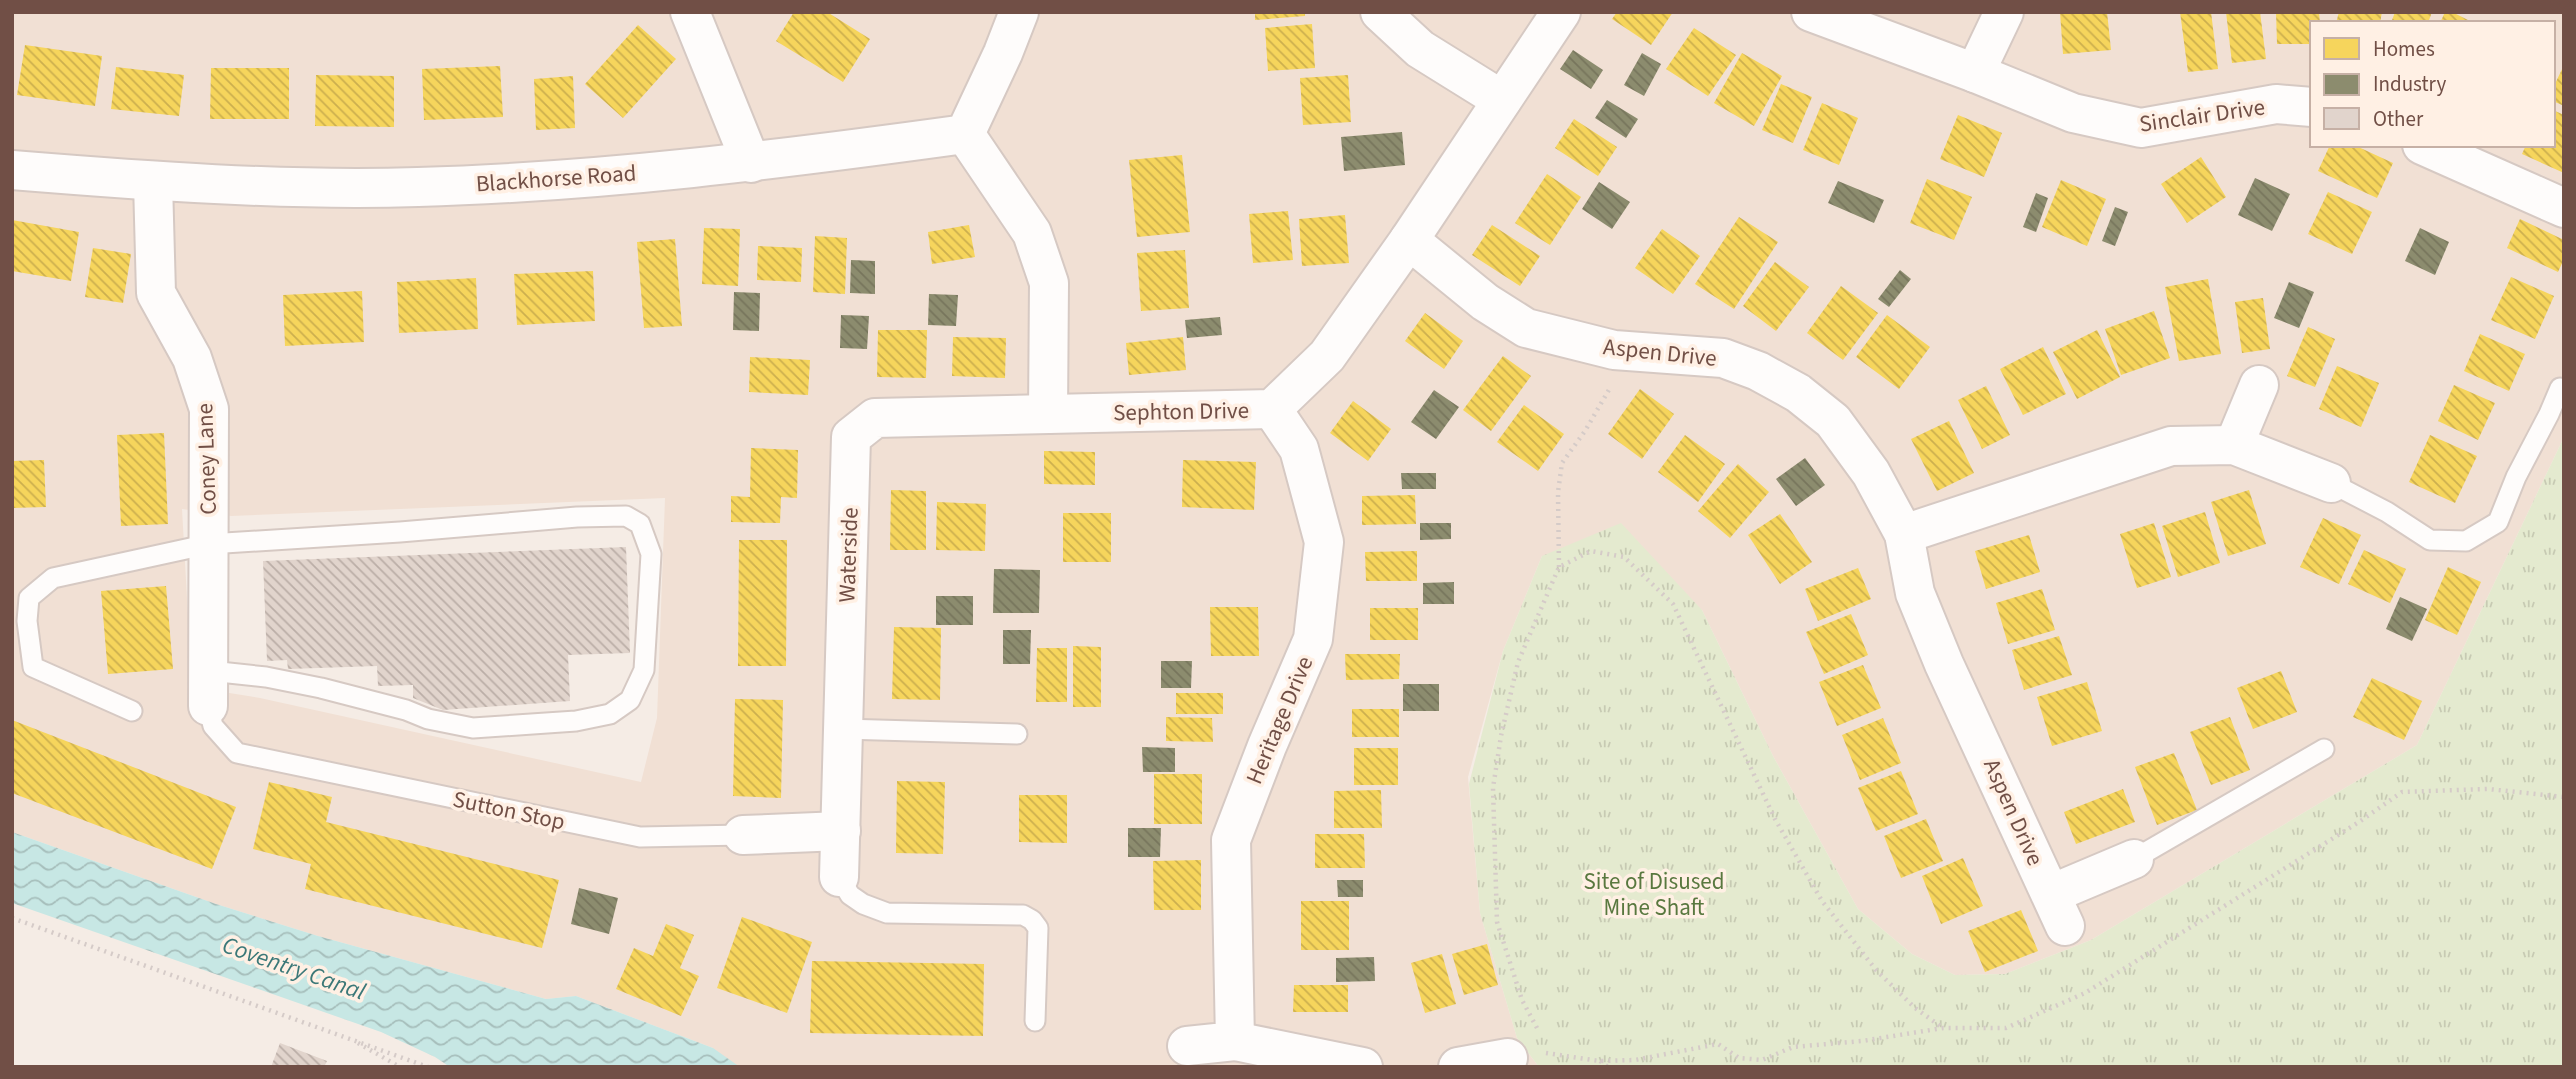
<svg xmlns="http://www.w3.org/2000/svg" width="2576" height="1079" font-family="'Source Sans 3',sans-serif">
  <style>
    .residential { fill: #f1e0d4; fill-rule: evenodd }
    .park { fill: url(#park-tufts) }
    .water { fill: url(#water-waves) }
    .homes { fill: url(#homes-back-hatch) }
    .industry { fill: url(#industry-back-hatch) }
    .building { fill: url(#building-back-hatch) }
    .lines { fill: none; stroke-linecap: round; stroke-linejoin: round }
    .lane-casing { stroke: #d6c9c3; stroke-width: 23 }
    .street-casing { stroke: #d6c9c3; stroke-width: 42 }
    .path { stroke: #d5cbc8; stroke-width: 4.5; stroke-dasharray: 2 5; stroke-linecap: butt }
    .lane { stroke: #fefcfb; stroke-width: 19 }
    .street { stroke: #fefcfb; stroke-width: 38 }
    .labels { text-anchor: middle; stroke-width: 7; stroke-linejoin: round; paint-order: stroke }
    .street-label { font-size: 23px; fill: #714f46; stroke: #fff0e4 }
    .park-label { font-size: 23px; fill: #59783f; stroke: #fff0e4 }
    .water-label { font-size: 24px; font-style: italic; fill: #3b7878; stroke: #fff0e4 }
  </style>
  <defs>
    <pattern id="park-tufts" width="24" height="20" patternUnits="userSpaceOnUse" patternTransform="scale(1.75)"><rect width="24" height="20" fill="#e4eacf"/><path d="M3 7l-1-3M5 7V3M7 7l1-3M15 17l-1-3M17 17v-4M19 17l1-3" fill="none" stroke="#c7cab3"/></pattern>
    <pattern id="water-waves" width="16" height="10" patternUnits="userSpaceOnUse" patternTransform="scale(1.75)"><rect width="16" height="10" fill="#c7e7e4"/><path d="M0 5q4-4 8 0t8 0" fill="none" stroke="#a6bebb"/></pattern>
    <pattern id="homes-back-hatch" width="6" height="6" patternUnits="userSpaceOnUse" patternTransform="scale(1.75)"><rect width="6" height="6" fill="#f6d55c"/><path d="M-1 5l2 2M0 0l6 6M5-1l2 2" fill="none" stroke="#ccaf4e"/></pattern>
    <pattern id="industry-back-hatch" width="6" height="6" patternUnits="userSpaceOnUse" patternTransform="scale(1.75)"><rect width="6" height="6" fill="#8c8c6e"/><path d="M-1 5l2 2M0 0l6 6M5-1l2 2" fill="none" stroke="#77755c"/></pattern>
    <pattern id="building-back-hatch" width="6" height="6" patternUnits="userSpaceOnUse" patternTransform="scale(1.75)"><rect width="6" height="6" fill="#e1d4cc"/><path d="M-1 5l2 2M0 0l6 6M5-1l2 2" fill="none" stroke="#bbaea7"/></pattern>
  </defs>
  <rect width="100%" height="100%" fill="#f5ece5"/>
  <path class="residential" d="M12,12H2564V437L2417,745L2091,940L2005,974L1955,975L1912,954L1858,909L1773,756L1702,610L1542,556L1503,651L1468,777L1480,913L1517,1038L1539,1067H717L713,1048L576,996L546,999L318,936L216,904L12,832ZM2312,23H2553V145H2312ZM665,498L657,718L641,782L260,698L192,687L182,509L231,516Z"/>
  <path class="park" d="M2564,437V1067H1539L1517,1038L1480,913L1469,784L1503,651L1542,556L1621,523L1702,610L1773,756L1858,909L1912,954L1955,975L2005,974L2091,940L2417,745Z"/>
  <path class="water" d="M12,832L216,904L318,936L546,999L576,996L713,1048L740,1067H450L435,1057L381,1032L12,903Z"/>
  <g class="homes">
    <path d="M794,12H827L870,39L843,82L776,41Z"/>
    <path d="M1255,12H1305V16L1255,20Z"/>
    <path d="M1617,12H1673L1651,45L1612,19Z"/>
    <path d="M2060,12H2107L2111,50L2063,54Z"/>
    <path d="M2180,12H2211L2218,69L2188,72Z"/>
    <path d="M2226,12H2260L2266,59L2232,63Z"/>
    <path d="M2276,12H2319L2320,23H2312V44H2277Z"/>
    <path d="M2339,12H2382L2380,23H2336Z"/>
    <path d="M2395,12H2432L2428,23H2391Z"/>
    <path d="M2445,12H2452L2474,23H2440Z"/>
    <path d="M1312,24L1315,68L1268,71L1265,28Z"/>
    <path d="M638,25L676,59L623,118L585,84Z"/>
    <path d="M1694,28L1736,55L1708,96L1666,69Z"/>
    <path d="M25,45L102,56L95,106L17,95Z"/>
    <path d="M1742,53L1782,76L1754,126L1714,103Z"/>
    <path d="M2564,65V106L2553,101V88Z"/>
    <path d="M500,66L503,117L424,120L422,69Z"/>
    <path d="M116,67L184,75L179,116L111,109Z"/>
    <path d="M211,68H289V119H210Z"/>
    <path d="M316,75L394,76V127L315,126Z"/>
    <path d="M1348,75L1351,122L1303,125L1300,78Z"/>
    <path d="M573,76L575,128L536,130L534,79Z"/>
    <path d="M1781,84L1812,97L1793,143L1762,130Z"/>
    <path d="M1822,103L1858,118L1839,165L1803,150Z"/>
    <path d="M2553,110L2564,115V173L2522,154L2526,145H2553Z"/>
    <path d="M1958,115L2002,133L1984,177L1940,159Z"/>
    <path d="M1574,119L1617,147L1598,176L1555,148Z"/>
    <path d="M2330,145H2354L2393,163L2377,198L2318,171Z"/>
    <path d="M1182,155L1190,232L1137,237L1129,160Z"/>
    <path d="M2201,157L2226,197L2187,223L2161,184Z"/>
    <path d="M1547,174L1581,197L1550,245L1515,223Z"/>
    <path d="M1927,179L1972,197L1954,240L1910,223Z"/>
    <path d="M2061,180L2106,199L2087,246L2042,227Z"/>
    <path d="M2328,192L2372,212L2352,254L2308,234Z"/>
    <path d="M1288,211L1293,260L1253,263L1249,214Z"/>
    <path d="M1345,215L1349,263L1302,266L1299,219Z"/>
    <path d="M1739,217L1778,242L1734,309L1695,284Z"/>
    <path d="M2520,219L2564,240V259L2558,272L2507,248Z"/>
    <path d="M12,220L79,232L71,281L12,271Z"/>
    <path d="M969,225L975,257L932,264L928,232Z"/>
    <path d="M1492,225L1540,256L1520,286L1472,255Z"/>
    <path d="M704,228L740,229L738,286L702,284Z"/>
    <path d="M1662,229L1700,256L1673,294L1635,268Z"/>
    <path d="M815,236L847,238L845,294L813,292Z"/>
    <path d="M675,239L682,326L644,328L637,242Z"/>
    <path d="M758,246L802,248L801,282L757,280Z"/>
    <path d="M93,248L131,254L123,303L85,297Z"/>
    <path d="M1185,250L1189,308L1141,311L1137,253Z"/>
    <path d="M1775,262L1809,287L1776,331L1743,306Z"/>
    <path d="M593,271L595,321L517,325L514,274Z"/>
    <path d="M2511,277L2554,296L2535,339L2491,320Z"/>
    <path d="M476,278L478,329L399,333L397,282Z"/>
    <path d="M2208,279L2221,354L2179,361L2165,287Z"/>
    <path d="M1841,286L1878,313L1843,360L1807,333Z"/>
    <path d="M362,291L364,342L285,346L283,295Z"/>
    <path d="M2263,298L2270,349L2242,353L2235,302Z"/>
    <path d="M2154,311L2170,358L2121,375L2105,329Z"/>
    <path d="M1425,313L1463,341L1444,369L1405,341Z"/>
    <path d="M1887,315L1930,347L1899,389L1856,357Z"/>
    <path d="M2308,327L2335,339L2315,387L2287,376Z"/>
    <path d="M878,330H927L926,378L877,377Z"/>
    <path d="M2097,330L2120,377L2077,399L2053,352Z"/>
    <path d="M2480,334L2525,354L2509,391L2464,371Z"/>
    <path d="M953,337L1006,338L1005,378L952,376Z"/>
    <path d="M1183,337L1186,370L1129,375L1126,343Z"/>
    <path d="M2043,347L2066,394L2023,415L2000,369Z"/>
    <path d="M1503,356L1531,376L1491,431L1463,410Z"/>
    <path d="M750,357L810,360L808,395L749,392Z"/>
    <path d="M2337,366L2379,383L2361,427L2319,409Z"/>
    <path d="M2454,385L2495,403L2478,440L2438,421Z"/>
    <path d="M1986,386L2010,435L1982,449L1958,400Z"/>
    <path d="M1640,389L1674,414L1642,459L1608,434Z"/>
    <path d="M1353,401L1391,429L1368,461L1330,433Z"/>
    <path d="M1524,405L1564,434L1538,471L1497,442Z"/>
    <path d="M1949,421L1974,473L1937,491L1911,439Z"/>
    <path d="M164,433L168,524L121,526L117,435Z"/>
    <path d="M1685,435L1725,464L1698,502L1658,472Z"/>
    <path d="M2430,435L2477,456L2455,503L2409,482Z"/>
    <path d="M751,448L798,450L797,498L781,497L780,523L731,522V496L750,497Z"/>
    <path d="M1044,451L1095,452V485L1044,484Z"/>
    <path d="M44,460L46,507L12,508V461Z"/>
    <path d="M1183,460L1256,462L1254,510L1182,507Z"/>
    <path d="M1738,464L1769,492L1730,538L1698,511Z"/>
    <path d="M891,490L926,491V550H890Z"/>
    <path d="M2249,490L2266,544L2228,556L2211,502Z"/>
    <path d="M1415,495L1416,524L1362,525V496Z"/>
    <path d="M937,502L986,504L985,551L936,550Z"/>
    <path d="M2205,512L2220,563L2178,577L2162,526Z"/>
    <rect x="1063" y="513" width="48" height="49"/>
    <path d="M1780,514L1812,562L1780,584L1748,535Z"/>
    <path d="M2323,518L2361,535L2339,584L2300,567Z"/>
    <path d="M2154,523L2171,577L2137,588L2120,534Z"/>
    <path d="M2029,535L2040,572L1986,589L1975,551Z"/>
    <path d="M739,540H787L786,666H738Z"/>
    <path d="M2364,550L2406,569L2390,603L2348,584Z"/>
    <path d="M1417,551V581H1366L1365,552Z"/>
    <path d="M2448,567L2481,582L2457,635L2425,620Z"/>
    <path d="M1858,568L1871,599L1818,621L1805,589Z"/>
    <path d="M166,586L173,669L108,674L101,591Z"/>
    <path d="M2042,589L2055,630L2008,644L1996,603Z"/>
    <path d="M1210,607H1258L1259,656H1211Z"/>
    <rect x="1370" y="608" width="48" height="32"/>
    <path d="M1851,614L1868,655L1824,674L1806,632Z"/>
    <path d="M894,627L941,628L940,700L892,699Z"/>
    <path d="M2059,636L2072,675L2024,690L2012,650Z"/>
    <path d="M1073,646L1101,647V707H1073Z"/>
    <path d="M1037,648H1067V702H1036Z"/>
    <path d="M1345,654H1400L1399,679L1346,680Z"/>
    <path d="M1863,665L1881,708L1837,726L1819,682Z"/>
    <path d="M2281,671L2297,712L2253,729L2237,688Z"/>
    <path d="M2372,678L2422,701L2404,740L2353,717Z"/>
    <path d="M2087,682L2102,731L2052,746L2037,697Z"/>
    <rect x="1176" y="693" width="47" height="21"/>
    <path d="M735,699L783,700L781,798L733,796Z"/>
    <rect x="1352" y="709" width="47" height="28"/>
    <path d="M1166,717L1212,718L1213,742L1166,741Z"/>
    <path d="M2230,717L2250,770L2211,785L2190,732Z"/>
    <path d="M1883,718L1901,763L1860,780L1842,735Z"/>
    <path d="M12,720L236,807L212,869L12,793Z"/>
    <rect x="1354" y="748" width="44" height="37"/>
    <path d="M2174,753L2197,810L2157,825L2135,767Z"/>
    <path d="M1901,771L1918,814L1876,831L1858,788Z"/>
    <rect x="1154" y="774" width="48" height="50"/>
    <path d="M897,781L945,782L943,854L896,853Z"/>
    <path d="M269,782L332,797L326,822L559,880L542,948L305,889L311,864L253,849Z"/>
    <path d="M2123,789L2135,822L2076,844L2064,812Z"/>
    <path d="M1381,790L1382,828H1334V791Z"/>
    <path d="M1019,795H1067V843L1019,842Z"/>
    <path d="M1926,819L1943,861L1901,878L1884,836Z"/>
    <path d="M1315,834H1364L1365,868H1315Z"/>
    <path d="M1963,858L1983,906L1941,924L1922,876Z"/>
    <path d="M1201,860V910H1154L1153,861Z"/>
    <rect x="1301" y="901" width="48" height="49"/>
    <path d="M2021,910L2038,951L1985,972L1968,931Z"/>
    <path d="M742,917L812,942L787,1013L717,988Z"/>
    <path d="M666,924L694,935L680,968L699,976L681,1016L616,989L634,948L653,956Z"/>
    <path d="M1487,944L1498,985L1464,995L1452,954Z"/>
    <path d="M1442,954L1456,1004L1425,1013L1411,963Z"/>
    <path d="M812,961L984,964L983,1036L810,1033Z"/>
    <path d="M1294,985H1348V1012H1293Z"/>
  </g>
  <g class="industry">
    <path d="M1573,50L1603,70L1591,89L1560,69Z"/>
    <path d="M1642,53L1661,64L1644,96L1624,85Z"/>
    <path d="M1607,100L1638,119L1626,138L1595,118Z"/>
    <path d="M1402,132L1405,165L1344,171L1341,137Z"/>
    <path d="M2255,178L2290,194L2272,231L2238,215Z"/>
    <path d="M1838,181L1884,200L1874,223L1828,203Z"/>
    <path d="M1599,182L1630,202L1612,229L1582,209Z"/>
    <path d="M2036,193L2048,198L2036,232L2023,227Z"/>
    <path d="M2115,207L2128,212L2115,246L2102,241Z"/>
    <path d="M2420,228L2449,242L2435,275L2405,261Z"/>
    <path d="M851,260L875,261V294L850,293Z"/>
    <path d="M1900,270L1911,279L1889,307L1878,299Z"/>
    <path d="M2289,282L2314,292L2299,328L2274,318Z"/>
    <path d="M734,292L760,293L759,331L733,330Z"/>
    <path d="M929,294L958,295L956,326L928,325Z"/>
    <path d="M841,315L869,316L867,349L840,348Z"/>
    <path d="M1220,317L1222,335L1187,338L1185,320Z"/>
    <path d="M1434,390L1459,407L1436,439L1411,422Z"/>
    <path d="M1805,458L1825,485L1796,506L1776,479Z"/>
    <path d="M1401,473H1436V489H1402Z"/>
    <path d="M1420,523H1451V539L1420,540Z"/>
    <path d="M994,569L1040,570L1039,613H993Z"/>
    <path d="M1454,582V604H1423V583Z"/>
    <rect x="936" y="596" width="37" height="29"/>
    <path d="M2400,597L2427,609L2412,641L2386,629Z"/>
    <path d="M1003,630H1031L1030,664H1003Z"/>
    <path d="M1161,661H1192L1191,688H1161Z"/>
    <rect x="1403" y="684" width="36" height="27"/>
    <path d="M1142,747L1175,748V772H1143Z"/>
    <path d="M1128,828H1161L1160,857H1128Z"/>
    <path d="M1337,880H1363V897H1338Z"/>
    <path d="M579,888L618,898L609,934L571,924Z"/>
    <path d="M1374,957L1375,981L1336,982V958Z"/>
  </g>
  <g class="building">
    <path d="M626,547L630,653L568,655L570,701L443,710L413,698V685L378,686L377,666L288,669L287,660L267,661L263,561Z"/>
    <path d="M280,1043L327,1061L324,1067H271Z"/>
  </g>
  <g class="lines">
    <defs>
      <g id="lane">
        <path d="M2331,483L2387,512L2430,540L2466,541L2498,522L2516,477L2549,414L2560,388"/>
        <path d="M208,706L213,726L237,753L640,837L743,835"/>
        <path d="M132,711L33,667L27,621L29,598L53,578L209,544L400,532L577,517L626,516L640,524L651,554L644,670L630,700L610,714L576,721L473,728L428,719L406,710L321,688L266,677L210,671"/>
        <path d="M843,729L1017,734"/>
        <path d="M2134,859L2324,749"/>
        <path d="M839,877L850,895L863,904L887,913L1023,915L1032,920L1038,928L1035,1021"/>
      </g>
      <g id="street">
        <path d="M690,12L751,163"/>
        <path d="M1380,12L1420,49L1502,100"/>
        <path d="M1811,12L1975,73L2073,113L2141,128L2276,104L2312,107"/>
        <path d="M1975,73L2004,12"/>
        <path d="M965,134L1032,233L1049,283L1048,414"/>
        <path d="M2422,145L2564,208"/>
        <path d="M12,170C147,181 283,191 418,187C601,182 783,159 965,134L1003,53L1019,12"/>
        <path d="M153,182L156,293L192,358L209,409L208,706"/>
        <path d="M1409,240L1485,302L1526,328L1614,350L1723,358L1758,371L1798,393L1833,421L1871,473L1904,534L1915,593L1944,664L2065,926"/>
        <path d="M2234,445L2259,385"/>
        <path d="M1904,534L2171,446L2234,445L2331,483"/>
        <path d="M743,835L841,831"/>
        <path d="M839,877L851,437L875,418L1272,409L1327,356L1409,240L1561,12"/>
        <path d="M2051,894L2134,859"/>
        <path d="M1235,1041L1363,1067"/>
        <path d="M1187,1046L1235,1041L1231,840L1267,746L1313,639L1324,542L1299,449L1272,409"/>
        <path d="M1458,1067L1508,1058"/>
      </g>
    </defs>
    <use href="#lane" class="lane-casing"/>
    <use href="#street" class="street-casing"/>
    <g class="path">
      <path d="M1559,567L1558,492L1562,463L1585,431L1610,388"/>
      <path d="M12,918L428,1067"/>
      <path d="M1537,1028L1522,1000L1497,922L1493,788L1501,736L1518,662L1559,567L1591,551L1624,557L1673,604L1775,819L1822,901L1876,970L1915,1008L1943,1028"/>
      <path d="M358,1043L400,1067"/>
      <path d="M1546,1053L1599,1061L1635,1060L1718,1044L1739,1058L1762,1060L1793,1047L1862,1041L1943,1028H2006L2085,993L2359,822L2402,792L2488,789L2564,797"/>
      <path d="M1600,1061L1608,1067"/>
    </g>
    <use href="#lane" class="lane"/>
    <use href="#street" class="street"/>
  </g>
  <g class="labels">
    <g class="street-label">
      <text transform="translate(2202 115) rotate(-8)" y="8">Sinclair Drive</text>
      <text transform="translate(556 178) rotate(-4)" y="8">Blackhorse Road</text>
      <text transform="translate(1660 352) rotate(6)" y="8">Aspen Drive</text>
      <text transform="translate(1181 411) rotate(-1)" y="8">Sephton Drive</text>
      <text transform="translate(206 459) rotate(-92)" y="8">Coney Lane</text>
      <text transform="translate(848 555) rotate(-88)" y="8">Waterside</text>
      <text transform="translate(1279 720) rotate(-67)" y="8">Heritage Drive</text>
      <text transform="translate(509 810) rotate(12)" y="8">Sutton Stop</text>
      <text transform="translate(2014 812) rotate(66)" y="8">Aspen Drive</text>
    </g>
    <g class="park-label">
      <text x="1654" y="889">Site of Disused<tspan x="1654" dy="26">Mine Shaft</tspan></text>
    </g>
    <g class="water-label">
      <text transform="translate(294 968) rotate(19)" y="8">Coventry Canal</text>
    </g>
  </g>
  <rect width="2576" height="1079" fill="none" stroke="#714f46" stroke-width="28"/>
  <rect x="2310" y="21" width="245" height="126" fill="#fff0e4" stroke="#c6b0a5" stroke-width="2"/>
  <rect x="2324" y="38" width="35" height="21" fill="#f6d55c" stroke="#c6b0a5" stroke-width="2"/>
  <text x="2373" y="56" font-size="21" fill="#714f46">Homes</text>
  <rect x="2324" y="74" width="35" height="21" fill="#8c8c6e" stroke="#c6b0a5" stroke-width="2"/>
  <text x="2373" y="91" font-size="21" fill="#714f46">Industry</text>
  <rect x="2324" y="108" width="35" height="21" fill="#e1d4cc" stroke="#c6b0a5" stroke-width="2"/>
  <text x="2373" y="126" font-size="21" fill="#714f46">Other</text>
</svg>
